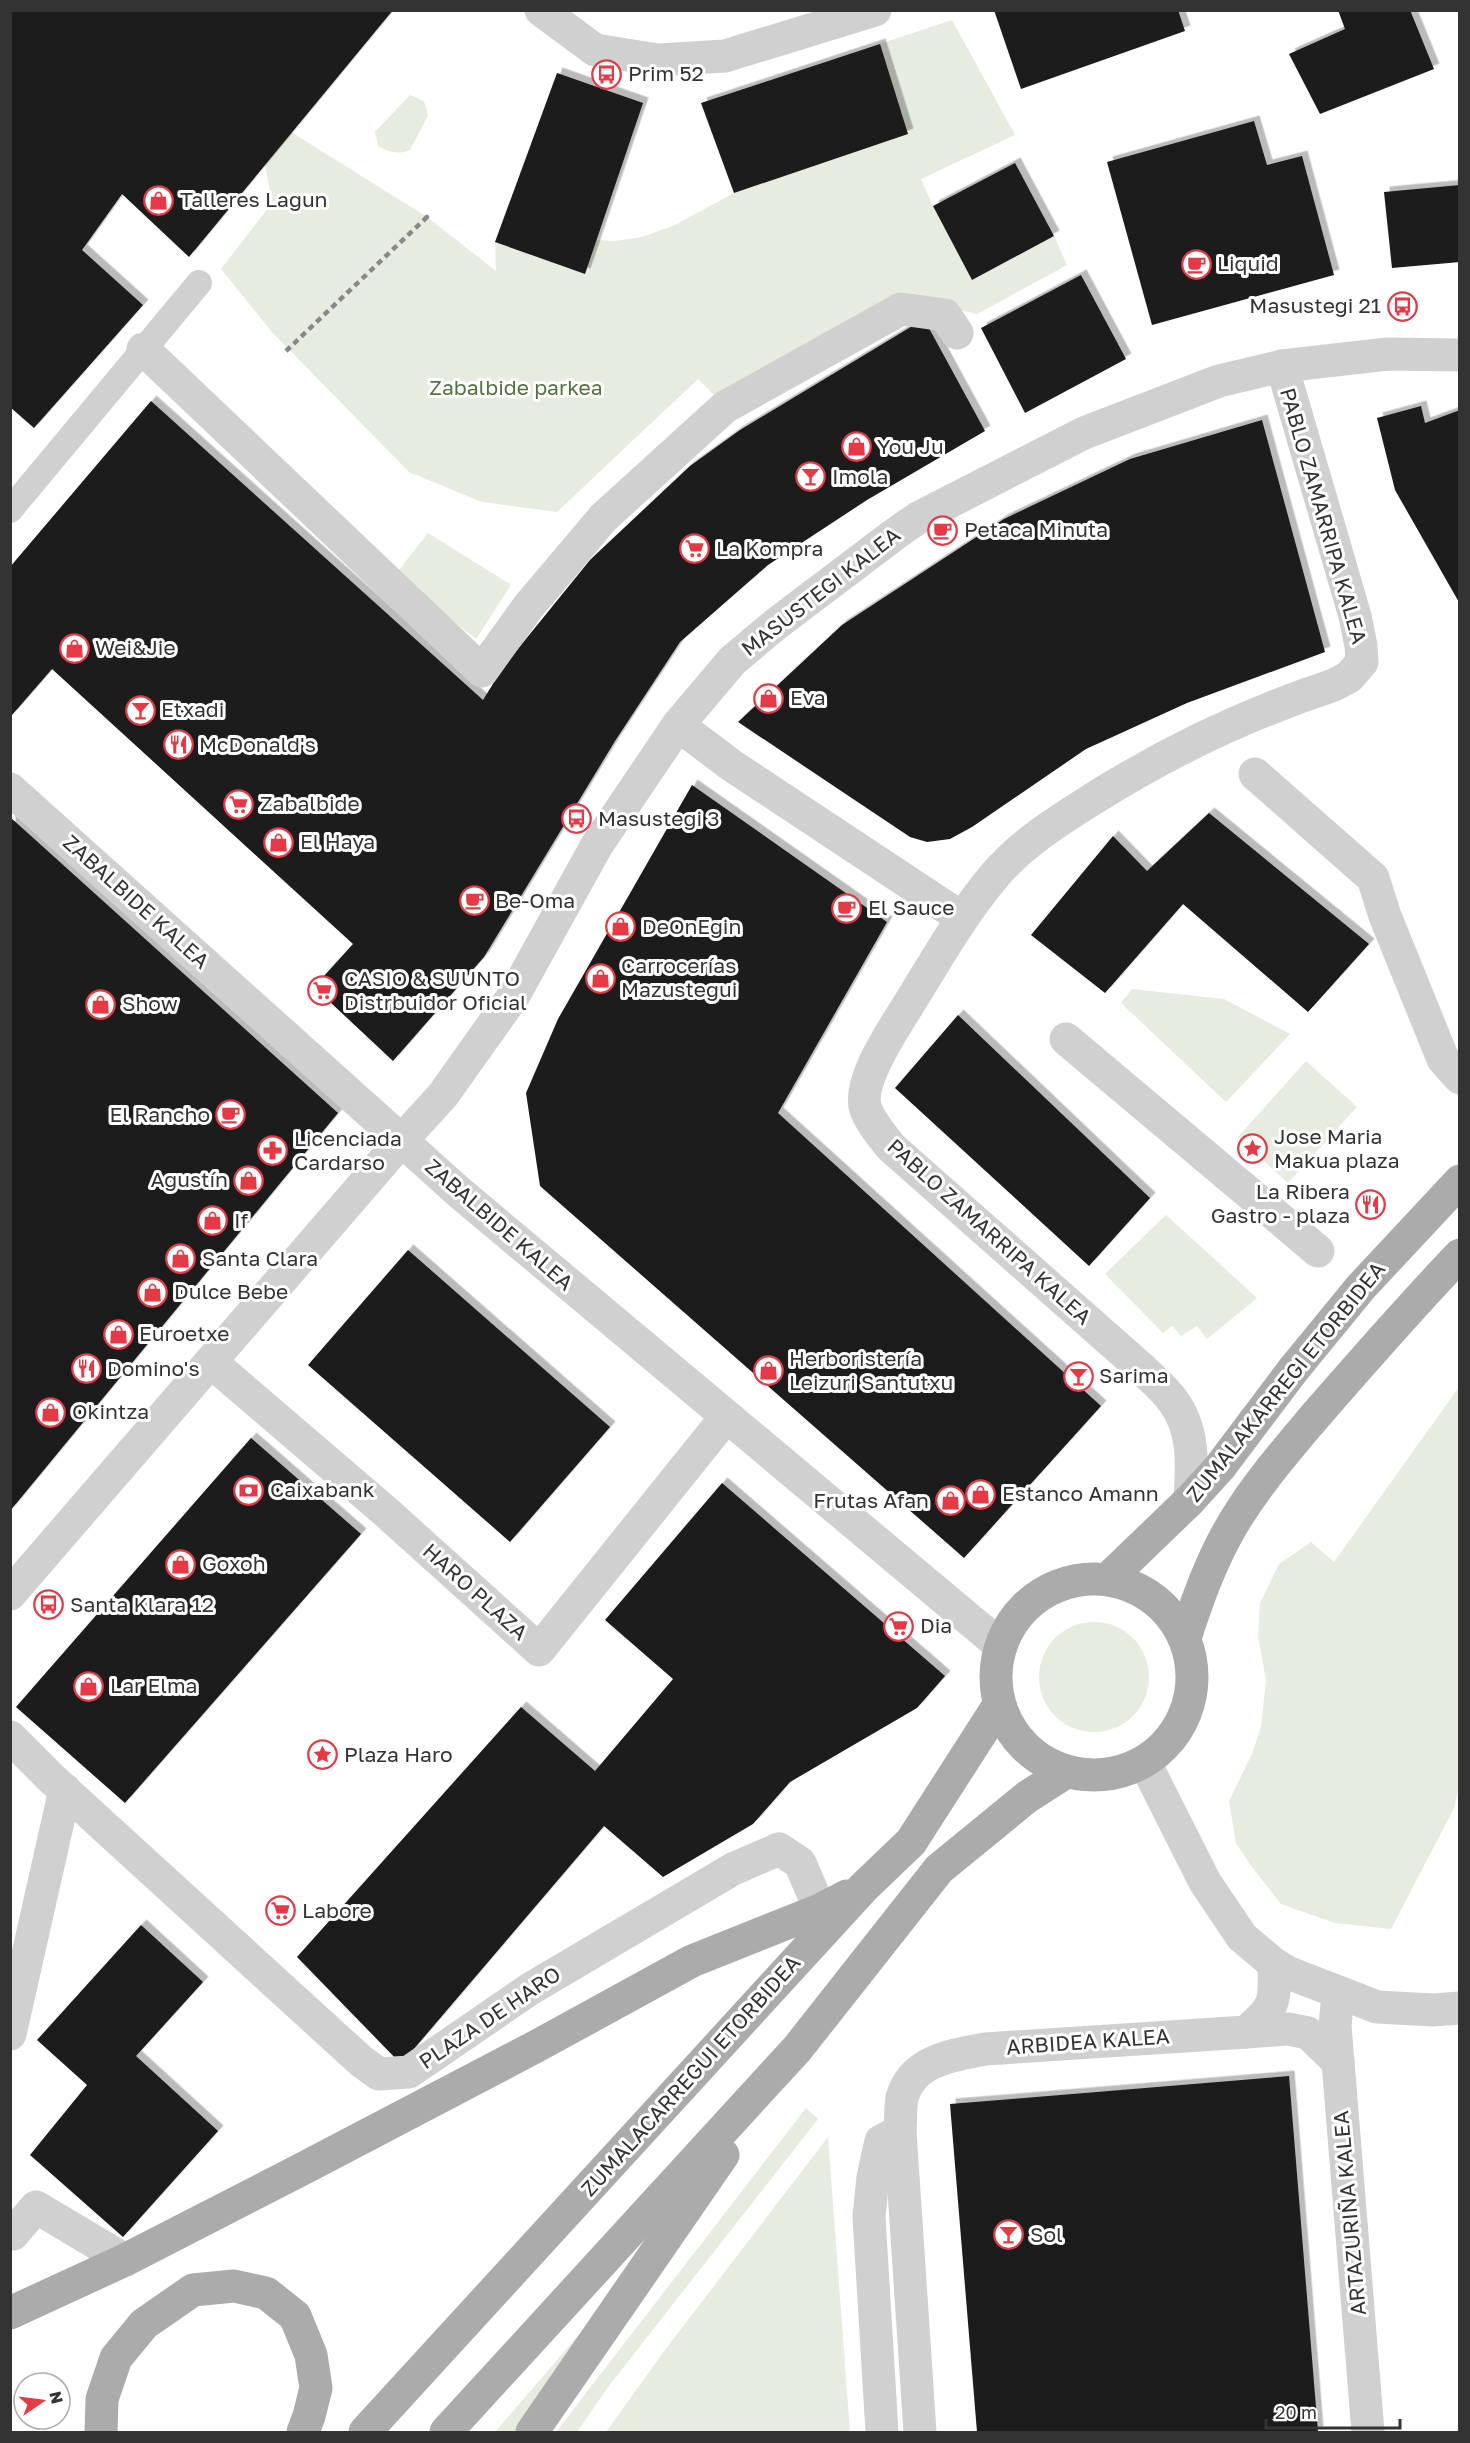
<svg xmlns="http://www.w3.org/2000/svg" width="1470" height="2443" font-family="'Golos Text',sans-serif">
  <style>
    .green { fill: #e6ecdf }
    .building { fill: #1a1a1a; filter: url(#shadow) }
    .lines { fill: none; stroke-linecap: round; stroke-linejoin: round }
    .lane { stroke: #d0d0d0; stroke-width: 26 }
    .street { stroke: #d0d0d0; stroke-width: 33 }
    .primary { stroke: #ababab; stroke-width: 33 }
    .rail { stroke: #888; stroke-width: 4.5; stroke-dasharray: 6 4.5; stroke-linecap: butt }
    .labels { text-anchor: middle; stroke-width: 6; stroke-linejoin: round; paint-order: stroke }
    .poi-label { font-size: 21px; fill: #333; stroke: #fff; text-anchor: start }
    .park-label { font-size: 21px; fill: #56703f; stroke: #fff }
    .street-label { font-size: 21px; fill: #333; stroke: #fff }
  </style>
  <defs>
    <filter id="shadow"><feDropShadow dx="5.5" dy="-5.5" stdDeviation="0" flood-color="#0004"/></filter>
  </defs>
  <rect width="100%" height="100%" fill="#fff"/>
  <g class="green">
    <path d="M952,20L1015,135L921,179L933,206L972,280L1054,236L1067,265L977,314L897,295L719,400L698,379L557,512L482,502L409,472L272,332L221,269L272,203L265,164L291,132L427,217L496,271L495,242L585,274L596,240L615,241L642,237L675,225L734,193L907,134L880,44Z"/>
    <path d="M410,95L424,101L428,115L410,150C397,155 389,152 378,146L375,132Z"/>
    <path d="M428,533L511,585L476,639L395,575Z"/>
    <path d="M1132,989L1224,999L1290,1034L1226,1102L1121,1003Z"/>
    <path d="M1306,1061L1357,1107L1288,1183L1238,1137Z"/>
    <path d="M1166,1215L1257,1298L1207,1339L1197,1326L1181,1336L1172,1326L1163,1333L1105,1274Z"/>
    <path d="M1459,1387V1787L1454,1808L1391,1929L1335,1923L1281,1904L1252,1867L1236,1843L1229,1801L1252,1754L1261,1727L1266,1680L1258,1636L1260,1603L1279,1564L1311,1542L1334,1562Z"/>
    <circle cx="1094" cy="1677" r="55"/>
    <path d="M806,2108L818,2119L608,2387L577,2432H556Z"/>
    <path d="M828,2137L850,2432H606L665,2350Z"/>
    <path d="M588,2324L516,2432H495Z"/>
  </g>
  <g class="building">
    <path d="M10,10H393L189,257L122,194L82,250L143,305L34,428L10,407Z"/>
    <path d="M994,10H1178L1185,31L1021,89Z"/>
    <path d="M1338,10H1410L1434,69L1320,114L1289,54L1345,29Z"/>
    <path d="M880,44L908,134L734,193L701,103Z"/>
    <path d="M557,73L643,103L585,274L495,242Z"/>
    <path d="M1254,121L1267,165L1302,156L1334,275L1152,325L1107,162Z"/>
    <path d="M1015,163L1054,236L972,280L933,206Z"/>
    <path d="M1460,185V262L1392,268L1384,192Z"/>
    <path d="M1081,275L1126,359L1025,413L981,328Z"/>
    <path d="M924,319L985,431L867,500L768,565L680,642L615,741L484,957L393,1061L314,987L353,944L52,669L12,715L10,713V567L151,401L483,700L504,666L590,560L690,466L740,430Z"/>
    <path d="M1421,406L1425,423L1460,410V604L1395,490L1377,418Z"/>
    <path d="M1262,420L1325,652L1187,703L1086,749L972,827L950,839L927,842L910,837L738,722L842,625L1004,519L1130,459Z"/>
    <path d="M692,785L887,922L778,1113L1101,1406L964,1558L540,1186L526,1093L558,1019Z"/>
    <path d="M1209,813L1369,944L1308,1012L1183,904L1105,993L1031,935L1113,836L1147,871Z"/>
    <path d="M10,817L338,1113L10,1511Z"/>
    <path d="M958,1015L1150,1198L1089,1266L895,1088Z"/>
    <path d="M408,1250L610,1427L510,1542L308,1365Z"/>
    <path d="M251,1438L361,1534L125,1803L16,1707Z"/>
    <path d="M722,1483L945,1676L917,1708L790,1782L753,1824L663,1877L604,1826L401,2064L297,1957L521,1707L595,1771L673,1679L605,1620Z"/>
    <path d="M141,1925L203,1982L136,2056L218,2131L123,2237L30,2155L87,2085L37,2040Z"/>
    <path d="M1289,2076L1318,2432H977L950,2104Z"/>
  </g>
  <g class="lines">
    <path class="lane" d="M10,510L199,283"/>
    <g class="street">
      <path d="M541,10L595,50L658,60L725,56L875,10"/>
      <path d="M143,349L482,671L528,607L603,518L725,407L901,309L945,315L957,333"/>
      <path d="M678,725L731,765L962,918"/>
      <path d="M1255,774L1373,878L1385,916L1443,1059L1460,1078"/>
      <path d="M10,789L460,1193L1001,1646"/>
      <path d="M1066,1039L1318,1251"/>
      <path d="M211,1362L386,1512L539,1650L726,1417"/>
      <path d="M1190,1500C1192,1466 1195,1430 1173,1401C1164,1388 1151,1378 1140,1367L892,1148C882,1136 872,1124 866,1110C856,1083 893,1030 907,1007C935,962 961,915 995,875C1022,843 1061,819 1096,797C1171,750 1249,713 1334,685L1349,677L1362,662L1361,646L1355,616L1282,366"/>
      <path d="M10,1594L402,1140L443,1095L514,995L597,845L678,725L732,661L776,624L895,534L918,518L1084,433L1219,381L1282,366L1388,354L1460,355"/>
      <path d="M10,1737L50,1777L361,2061L379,2074L409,2072L530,1989L733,1869L779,1849L800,1863L820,1910"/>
      <path d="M1145,1763L1205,1882L1242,1937L1274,1964L1289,1973L1377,2007L1433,2010L1460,2008"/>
      <path d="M1338,1993L1335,2026L1338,2062L1368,2432"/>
      <path d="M1246,2032L1288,2029L1308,2033L1338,2062"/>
      <path d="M10,2034L65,1790"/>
      <path d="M10,2231L13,2234L36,2207L125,2260"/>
      <path d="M882,2432L869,2217L873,2177L881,2141L900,2131"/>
      <path d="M920,2432L900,2131C901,2121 900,2108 902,2098C912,2060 953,2055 985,2049L1246,2032C1276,2006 1275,2003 1274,1964"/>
    </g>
    <g class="primary">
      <circle cx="1094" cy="1677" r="98"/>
      <path d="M1108,1579L1190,1500L1220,1467L1293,1370L1361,1287L1460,1181"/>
      <path d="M1185,1638C1196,1603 1208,1569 1226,1536C1249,1493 1284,1453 1316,1415C1363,1361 1410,1307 1460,1255"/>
      <path d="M10,2313L125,2260L306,2167L535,2047L692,1961L820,1910L847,1896"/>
      <path d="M101,2432L102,2399L116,2358L144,2324L193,2290L234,2286L266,2293L295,2316L311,2355L316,2388L309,2416L303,2432"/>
      <path d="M365,2432L864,1887L911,1842L999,1705"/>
      <path d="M446,2432L797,2049L939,1869L1027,1797L1066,1772"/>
      <path d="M532,2432L723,2155"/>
    </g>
    <path class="rail" d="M286,351L427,217L425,221"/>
  </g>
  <defs>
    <symbol id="bus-ring" viewBox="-11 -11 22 22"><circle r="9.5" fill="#fff" stroke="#e63946" stroke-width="1.5"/><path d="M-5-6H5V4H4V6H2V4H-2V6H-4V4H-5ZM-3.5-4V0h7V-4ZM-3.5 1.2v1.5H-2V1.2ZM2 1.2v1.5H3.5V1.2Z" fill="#e63946"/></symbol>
    <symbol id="shop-ring" viewBox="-11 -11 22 22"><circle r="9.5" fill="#fff" stroke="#e63946" stroke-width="1.5"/><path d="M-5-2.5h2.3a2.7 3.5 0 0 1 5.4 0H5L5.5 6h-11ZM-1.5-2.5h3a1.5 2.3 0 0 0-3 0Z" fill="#e63946"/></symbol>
    <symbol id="cafe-ring" viewBox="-11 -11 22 22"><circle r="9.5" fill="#fff" stroke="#e63946" stroke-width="1.5"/><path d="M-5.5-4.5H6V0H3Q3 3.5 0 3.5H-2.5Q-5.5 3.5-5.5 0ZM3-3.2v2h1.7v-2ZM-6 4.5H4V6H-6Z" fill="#e63946"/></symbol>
    <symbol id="bar-ring" viewBox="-11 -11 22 22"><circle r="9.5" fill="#fff" stroke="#e63946" stroke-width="1.5"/><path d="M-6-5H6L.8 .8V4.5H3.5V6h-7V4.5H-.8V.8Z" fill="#e63946"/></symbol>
    <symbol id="supermarket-ring" viewBox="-11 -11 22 22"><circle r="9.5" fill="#fff" stroke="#e63946" stroke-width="1.5"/><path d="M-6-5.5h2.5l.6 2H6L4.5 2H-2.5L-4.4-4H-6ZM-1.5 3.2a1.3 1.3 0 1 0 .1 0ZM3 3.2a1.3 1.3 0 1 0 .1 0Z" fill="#e63946"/></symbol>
    <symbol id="restaurant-ring" viewBox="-11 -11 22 22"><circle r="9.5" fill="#fff" stroke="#e63946" stroke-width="1.5"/><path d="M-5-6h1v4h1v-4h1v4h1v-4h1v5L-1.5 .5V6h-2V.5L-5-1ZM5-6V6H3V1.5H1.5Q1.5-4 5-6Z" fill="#e63946"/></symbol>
    <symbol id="sight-ring" viewBox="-11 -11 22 22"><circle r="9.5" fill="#fff" stroke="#e63946" stroke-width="1.5"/><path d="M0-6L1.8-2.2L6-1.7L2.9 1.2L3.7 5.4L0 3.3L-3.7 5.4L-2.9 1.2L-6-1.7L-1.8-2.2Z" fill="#e63946"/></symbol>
    <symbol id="pharmacy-ring" viewBox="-11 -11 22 22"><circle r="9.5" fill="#fff" stroke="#e63946" stroke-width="1.5"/><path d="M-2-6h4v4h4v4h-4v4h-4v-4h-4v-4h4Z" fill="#e63946"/></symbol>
    <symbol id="bank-ring" viewBox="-11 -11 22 22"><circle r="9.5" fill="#fff" stroke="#e63946" stroke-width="1.5"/><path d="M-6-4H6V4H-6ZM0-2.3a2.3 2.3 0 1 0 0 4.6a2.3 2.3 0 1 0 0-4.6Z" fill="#e63946"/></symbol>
  </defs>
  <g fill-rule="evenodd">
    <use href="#bus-ring" x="590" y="58" width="33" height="33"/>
    <use href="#shop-ring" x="142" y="184" width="33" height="33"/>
    <use href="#cafe-ring" x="1180" y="248" width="33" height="33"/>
    <use href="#bus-ring" x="1386" y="290" width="33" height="33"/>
    <use href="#shop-ring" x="840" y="430" width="33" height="33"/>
    <use href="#bar-ring" x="794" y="460" width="33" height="33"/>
    <use href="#cafe-ring" x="926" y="514" width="33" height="33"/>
    <use href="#supermarket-ring" x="678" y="532" width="33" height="33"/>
    <use href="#shop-ring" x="58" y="632" width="33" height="33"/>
    <use href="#shop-ring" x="752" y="682" width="33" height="33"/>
    <use href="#bar-ring" x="124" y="694" width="33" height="33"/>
    <use href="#restaurant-ring" x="162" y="728" width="33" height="33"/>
    <use href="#supermarket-ring" x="222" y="788" width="33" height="33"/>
    <use href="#bus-ring" x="560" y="802" width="33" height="33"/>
    <use href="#shop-ring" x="262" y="826" width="33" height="33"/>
    <use href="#cafe-ring" x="458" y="884" width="33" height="33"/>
    <use href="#cafe-ring" x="830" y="892" width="33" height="33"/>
    <use href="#shop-ring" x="604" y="910" width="33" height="33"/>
    <use href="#shop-ring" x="584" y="962" width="33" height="33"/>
    <use href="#supermarket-ring" x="306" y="974" width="33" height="33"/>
    <use href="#shop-ring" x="84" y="988" width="33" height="33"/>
    <use href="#cafe-ring" x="214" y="1098" width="33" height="33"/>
    <use href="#sight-ring" x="1236" y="1132" width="33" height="33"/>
    <use href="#pharmacy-ring" x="256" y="1134" width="33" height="33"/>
    <use href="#shop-ring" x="232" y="1164" width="33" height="33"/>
    <use href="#restaurant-ring" x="1354" y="1188" width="33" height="33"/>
    <use href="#shop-ring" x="196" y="1204" width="33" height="33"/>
    <use href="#shop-ring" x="164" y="1242" width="33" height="33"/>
    <use href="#shop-ring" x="136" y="1276" width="33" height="33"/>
    <use href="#shop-ring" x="102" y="1318" width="33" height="33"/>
    <use href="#restaurant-ring" x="70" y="1352" width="33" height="33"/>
    <use href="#shop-ring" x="752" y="1354" width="33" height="33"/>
    <use href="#bar-ring" x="1062" y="1360" width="33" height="33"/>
    <use href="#shop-ring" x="34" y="1396" width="33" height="33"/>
    <use href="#bank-ring" x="232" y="1474" width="33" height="33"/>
    <use href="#shop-ring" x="964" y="1478" width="33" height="33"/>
    <use href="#shop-ring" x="934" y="1484" width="33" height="33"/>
    <use href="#shop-ring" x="164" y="1548" width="33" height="33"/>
    <use href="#bus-ring" x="32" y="1588" width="33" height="33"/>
    <use href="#supermarket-ring" x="882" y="1610" width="33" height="33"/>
    <use href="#shop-ring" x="72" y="1670" width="33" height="33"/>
    <use href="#sight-ring" x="306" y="1738" width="33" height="33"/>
    <use href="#supermarket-ring" x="264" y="1894" width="33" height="33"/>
    <use href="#bar-ring" x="992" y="2218" width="33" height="33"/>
  </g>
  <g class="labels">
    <g class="poi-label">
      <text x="628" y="81">Prim 52</text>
      <text x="180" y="207">Talleres Lagun</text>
      <text x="1217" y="271">Liquid</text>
      <text x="1381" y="313" text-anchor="end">Masustegi 21</text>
      <text x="877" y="454">You Ju</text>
      <text x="832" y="484">Imola</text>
      <text x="964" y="537">Petaca Minuta</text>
      <text x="716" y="556">La Kompra</text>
      <text x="95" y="655">Wei&amp;Jie</text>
      <text x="790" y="705">Eva</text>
      <text x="161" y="717">Etxadi</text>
      <text x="199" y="752">McDonald's</text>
      <text x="260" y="811">Zabalbide</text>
      <text x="598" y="826">Masustegi 3</text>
      <text x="300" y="849">El Haya</text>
      <text x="495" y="908">Be-Oma</text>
      <text x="868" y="915">El Sauce</text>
      <text x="642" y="934">DeOnEgin</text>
      <text x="621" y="973">Carrocerías<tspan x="621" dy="24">Mazustegui</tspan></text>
      <text x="344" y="986">CASIO &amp; SUUNTO<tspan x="344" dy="24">Distrbuidor Oficial</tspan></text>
      <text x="122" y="1011">Show</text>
      <text x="210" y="1122" text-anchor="end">El Rancho</text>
      <text x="1274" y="1144">Jose Maria<tspan x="1274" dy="24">Makua plaza</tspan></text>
      <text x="294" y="1146">Licenciada<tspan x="294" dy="24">Cardarso</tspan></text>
      <text x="228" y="1187" text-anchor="end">Agustín</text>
      <text x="1350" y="1199" text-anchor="end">La Ribera<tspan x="1350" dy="24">Gastro - plaza</tspan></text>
      <text x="234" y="1228">If</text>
      <text x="202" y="1266">Santa Clara</text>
      <text x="174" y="1299">Dulce Bebe</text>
      <text x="139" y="1341">Euroetxe</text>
      <text x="789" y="1366">Herboristería<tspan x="789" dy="24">Leizuri Santutxu</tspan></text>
      <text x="107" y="1376">Domino's</text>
      <text x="1099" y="1383">Sarima</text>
      <text x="72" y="1419">Okintza</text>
      <text x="270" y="1497">Caixabank</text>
      <text x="1002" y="1501">Estanco Amann</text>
      <text x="929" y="1508" text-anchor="end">Frutas Afan</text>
      <text x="202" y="1571">Goxoh</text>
      <text x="70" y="1612">Santa Klara 12</text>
      <text x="920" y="1633">Dia</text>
      <text x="110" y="1693">Lar Elma</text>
      <text x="344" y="1762">Plaza Haro</text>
      <text x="302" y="1918">Labore</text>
      <text x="1030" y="2242">Sol</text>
    </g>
    <g class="park-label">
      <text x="516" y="395">Zabalbide parkea</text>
    </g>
    <g class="street-label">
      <text transform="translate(1323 516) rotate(74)" y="7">PABLO ZAMARRIPA KALEA</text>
      <text transform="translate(821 592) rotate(-38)" y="7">MASUSTEGI KALEA</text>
      <text transform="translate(136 902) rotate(42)" y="7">ZABALBIDE KALEA</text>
      <text transform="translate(499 1225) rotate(41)" y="7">ZABALBIDE KALEA</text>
      <text transform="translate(989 1232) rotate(42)" y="7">PABLO ZAMARRIPA KALEA</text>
      <text transform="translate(1286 1382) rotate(-51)" y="7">ZUMALAKARREGI ETORBIDEA</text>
      <text transform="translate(475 1592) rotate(42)" y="7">HARO PLAZA</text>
      <text transform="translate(490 2018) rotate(-34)" y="7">PLAZA DE HARO</text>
      <text transform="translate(1088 2042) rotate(-4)" y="7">ARBIDEA KALEA</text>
      <text transform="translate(691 2076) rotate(-48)" y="7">ZUMALACARREGUI ETORBIDEA</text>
      <text transform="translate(1350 2213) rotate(-95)" y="7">ARTAZURIÑA KALEA</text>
    </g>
  </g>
  <rect width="1470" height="2443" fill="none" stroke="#333333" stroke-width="24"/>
  <g transform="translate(42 2401) rotate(76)"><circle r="28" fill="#ffffff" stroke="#adadad" stroke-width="1.5"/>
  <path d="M0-4.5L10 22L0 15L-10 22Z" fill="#e63946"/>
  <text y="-9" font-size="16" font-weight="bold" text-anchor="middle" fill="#333333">N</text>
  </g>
  <path d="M1266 2419v9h134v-9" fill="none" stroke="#333333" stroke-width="3"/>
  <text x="1275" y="2419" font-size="18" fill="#333333" stroke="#ffffff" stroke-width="4.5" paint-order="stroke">20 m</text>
</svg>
